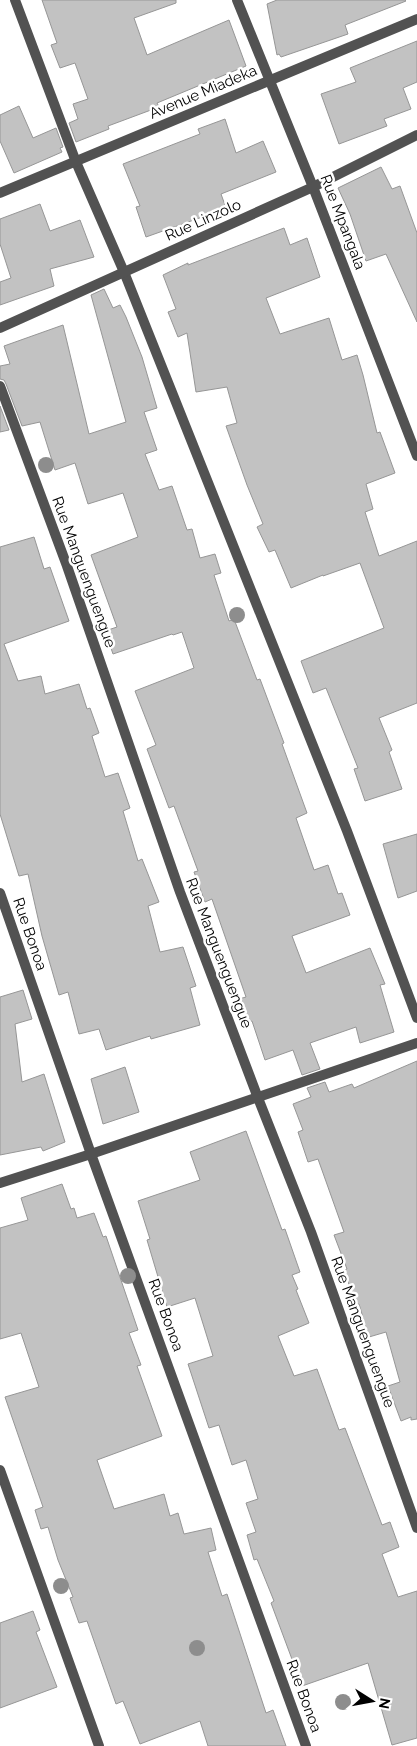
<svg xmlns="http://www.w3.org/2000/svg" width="417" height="1746" font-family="Raleway,sans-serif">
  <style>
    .building { fill: #c2c2c2; stroke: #969696 }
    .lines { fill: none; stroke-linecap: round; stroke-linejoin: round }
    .street { stroke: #525252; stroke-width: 10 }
    .tree { fill: #8d8d8d }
    .labels { text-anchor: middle; stroke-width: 5; stroke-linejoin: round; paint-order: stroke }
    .street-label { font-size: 15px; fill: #000; stroke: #fff }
  </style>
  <rect width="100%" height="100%" fill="#fff"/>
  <g class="building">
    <path d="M42,0H176V3L134,18L147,55L229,20L246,66L157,103L159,107L108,126L109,129L76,142L69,123L78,119L73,104L88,99L75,63L60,68L51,45L57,43Z"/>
    <path d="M277,0H405L406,1L345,25L348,34L281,57L279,54L277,55L267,4Z"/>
    <path d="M417,41V82L403,88L411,109L384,119L387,126L339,144L321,94L356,82L350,68Z"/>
    <path d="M19,106L33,138L56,128L63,147L60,148L62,152L14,173L0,141V115Z"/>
    <path d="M225,119L236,153L263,141L276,172L221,194L225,205L205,214V216L146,237L136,207L140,206L123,164L200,134L198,129Z"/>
    <path d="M381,167L392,189L400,186L417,233V322L386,254L366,261L350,214L338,188Z"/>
    <path d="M40,204L50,231L80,220L94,257L50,269L54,286L0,305V282L11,278L0,244V219Z"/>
    <path d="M284,228L290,245L307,238L320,277L266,298L280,334L329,318L342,360L357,355L363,375L377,433L380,432L395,473L366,484L373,509L365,512L379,556L417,541V703L379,718L392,750L389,752L402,789L365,801L354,769L358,768L326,688L313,693L301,661L384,628L360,563L323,576V575L291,588L275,550L269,552L257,527L263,524L247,485L226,426L237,423L227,387L196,392L187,333L178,337L168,312L176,309L163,275L188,263V265Z"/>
    <path d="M104,289L113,308L120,305L126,317L142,357L157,408L144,412L157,450L145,454L159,490L172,486L187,530L192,529L200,558L215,554L221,573L214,575L229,621L234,619L257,680L260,679L284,743L282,744L307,813L296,818L314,870L328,865L338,894L342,893L350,915L292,936L306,973L370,948L385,984L380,985L394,1032L360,1043L356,1027L310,1043L320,1069L302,1075L293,1050L265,1060L252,1021L248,1022L239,999L246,997L212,899L205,902L194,872L198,871L174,806L169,808L147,749L156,745L135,691L194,668L182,632L173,635L172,634L113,654L105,631L117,627L91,555L138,537L123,493L88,504L75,463L55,470L40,422L22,426L6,384L4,380L0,379V366L10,364L4,346L63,325L89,434L126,422L91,295Z"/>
    <path d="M0,406L9,430L0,432Z"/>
    <path d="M34,537L44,569L50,567L69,621L4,644L18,681L41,676L45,694L79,684L87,709L90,708L99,733L92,736L105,777L118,773L130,808L123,811L138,861L142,859L159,902L148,906L160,952L183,947L196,986L190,988L200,1025L151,1039L150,1036L106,1050L99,1029L79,1034L68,992L59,995L42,936L28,874L19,876L0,814V547Z"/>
    <path d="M417,834V891L398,898L383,844Z"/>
    <path d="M23,990L32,1019L15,1024L22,1082L44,1074L65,1142L43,1151L41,1147L0,1155V997Z"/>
    <path d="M417,1061V1419L411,1420V1417L401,1421L388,1386L400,1382L386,1332L369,1337L359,1304L356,1305L344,1270L347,1269L334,1235L344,1232L318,1159L308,1162L298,1132L303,1130L293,1104L311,1097L307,1088L325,1082L329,1092L352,1084L354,1088Z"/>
    <path d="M125,1067L139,1112L103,1124L91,1079Z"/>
    <path d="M246,1131L282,1230L285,1229L300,1272L292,1275L298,1289L296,1290L309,1323L278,1336L294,1376L317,1369L339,1430L345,1428L382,1525L390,1522L399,1547L382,1554L398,1597L417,1591V1738L392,1745L368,1663L302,1686L271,1603L274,1601L257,1559L254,1560L247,1535L256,1532L246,1503L258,1499L246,1460L232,1465L219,1425L209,1428L188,1364L213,1356L195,1298L167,1307L147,1240L150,1239L138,1201L200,1180L190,1152Z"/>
    <path d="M62,1184L71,1209L74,1208L77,1218L94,1213L103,1237L106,1236L138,1330L129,1333L141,1365L137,1366L162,1436L97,1460L114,1509L164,1494L170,1516L178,1513L184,1534L211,1528L216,1550L208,1552L222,1596L227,1594L266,1713L273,1710L286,1746H208L200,1721L140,1744L123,1701L116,1704L87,1621L79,1623L70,1598L73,1597L58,1560L48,1527L41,1529L35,1510L43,1507L5,1397L39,1387L21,1333L0,1339V1228L28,1220L21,1198Z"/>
    <path d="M33,1611L40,1630L36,1632L57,1687L0,1708V1623Z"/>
  </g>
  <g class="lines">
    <g class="street">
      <path d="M15,0L76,162L124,272L347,831L417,1018"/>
      <path d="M237,0L313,187L417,456"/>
      <path d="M0,193L417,19"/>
      <path d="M0,328L313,187L417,135"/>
      <path d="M0,386L67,566L180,892L258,1098L311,1232L417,1528"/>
      <path d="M0,893L91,1154L306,1746"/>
      <path d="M0,1183L91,1154L417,1043"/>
      <path d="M0,1470L99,1746"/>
    </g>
  </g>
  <g class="tree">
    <circle cx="46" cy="465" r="8"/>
    <circle cx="237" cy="615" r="8"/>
    <circle cx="128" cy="1276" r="8"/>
    <circle cx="61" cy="1586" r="8"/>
    <circle cx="197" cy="1648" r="8"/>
    <circle cx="343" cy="1702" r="8"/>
  </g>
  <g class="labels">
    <g class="street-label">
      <text transform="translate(203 92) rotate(-23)" y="5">Avenue Miadeka</text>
      <text transform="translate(203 220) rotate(-24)" y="5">Rue Linzolo</text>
      <text transform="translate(343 222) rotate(69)" y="5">Rue Mpangala</text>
      <text transform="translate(84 572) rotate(70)" y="5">Rue Manguenguengue</text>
      <text transform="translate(30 934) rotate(71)" y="5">Rue Bonoa</text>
      <text transform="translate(219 953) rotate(69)" y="5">Rue Manguenguengue</text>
      <text transform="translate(166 1315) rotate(70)" y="5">Rue Bonoa</text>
      <text transform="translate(363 1332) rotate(70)" y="5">Rue Manguenguengue</text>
      <text transform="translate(304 1696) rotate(70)" y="5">Rue Bonoa</text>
    </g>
  </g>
  <g transform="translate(372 1701) rotate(101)" stroke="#ffffff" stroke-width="4" paint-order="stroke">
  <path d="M0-4L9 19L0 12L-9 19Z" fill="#000000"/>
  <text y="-8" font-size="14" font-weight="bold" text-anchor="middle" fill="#000000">N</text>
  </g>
</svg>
